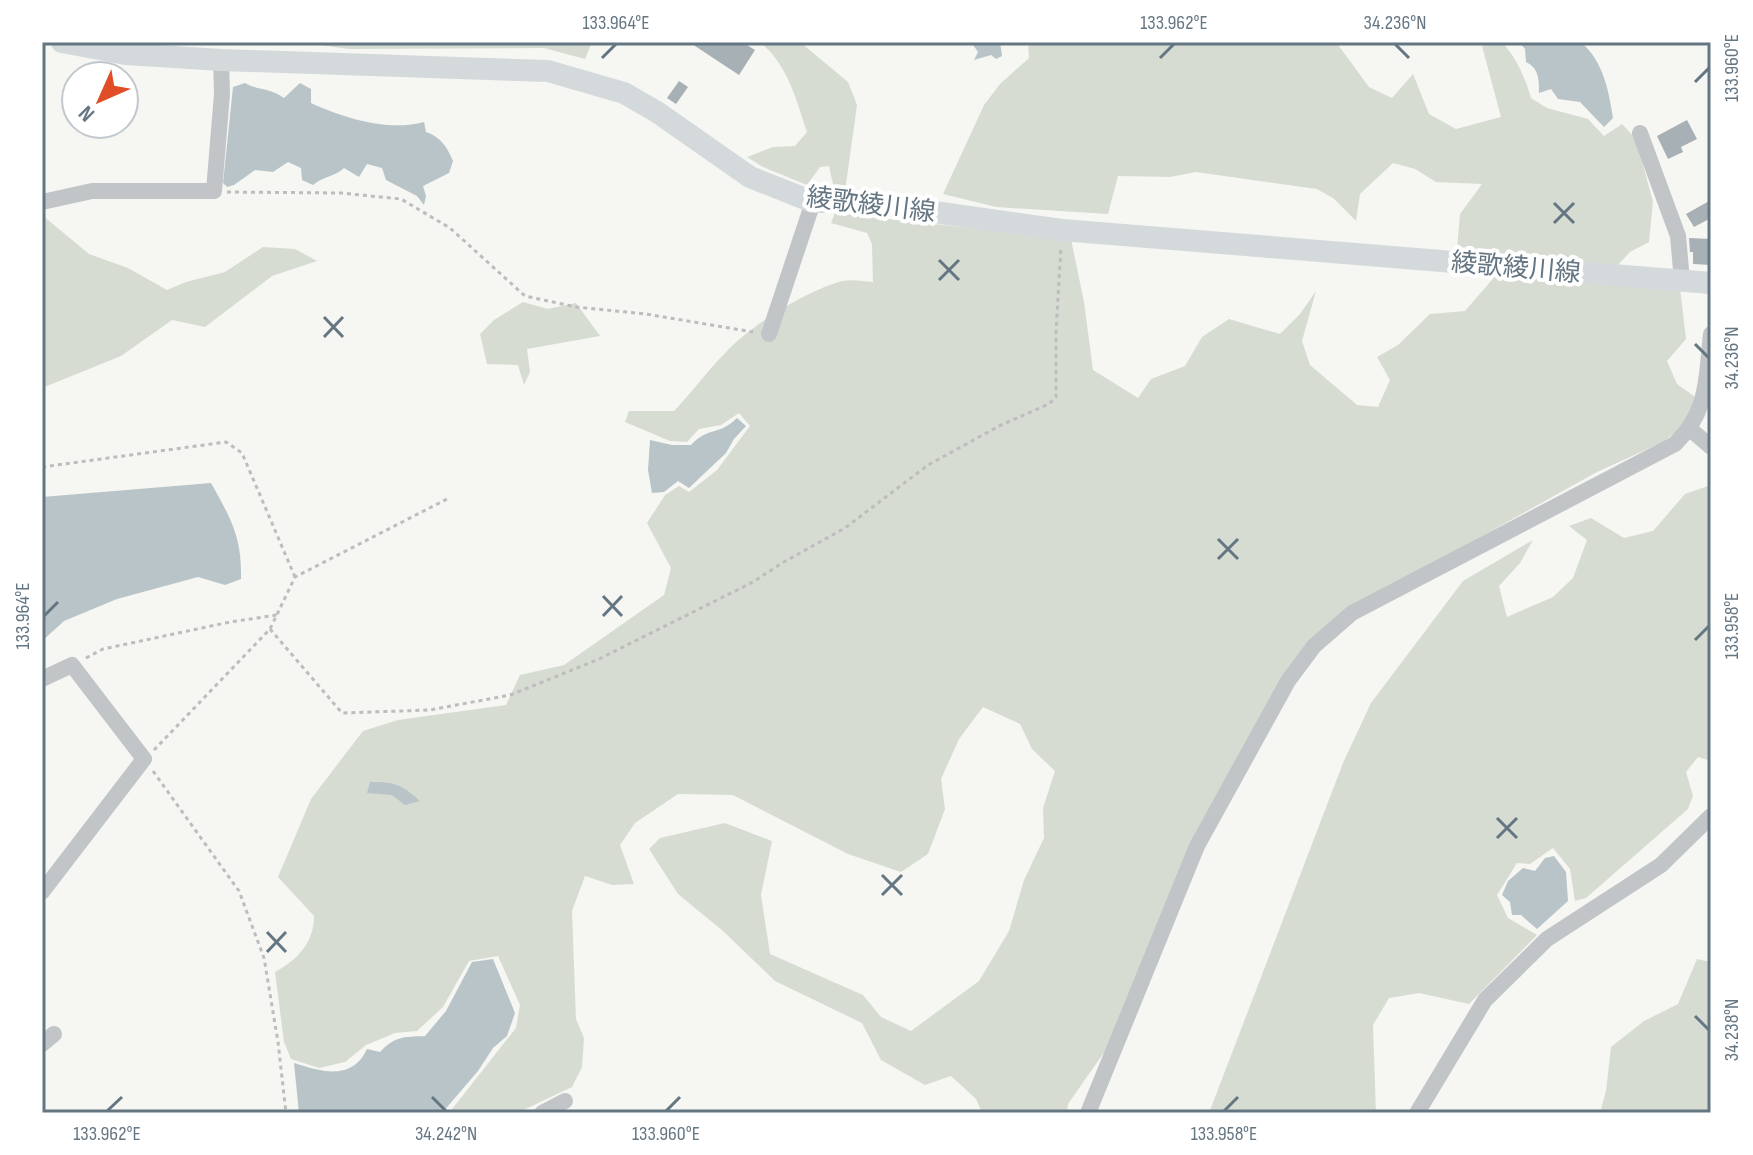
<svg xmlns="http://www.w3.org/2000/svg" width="1753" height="1155" font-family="'Sofia Sans Condensed','Noto Sans JP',sans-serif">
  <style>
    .green { fill: #d7dcd3 }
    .water { fill: #b8c4c8 }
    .building { fill: #a7b0b5 }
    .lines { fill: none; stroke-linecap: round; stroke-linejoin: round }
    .path { stroke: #bbbdbf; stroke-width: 3; stroke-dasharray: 4 4; stroke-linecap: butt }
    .minor { stroke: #c1c5c8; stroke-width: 16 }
    .secondary { stroke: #d4d9dc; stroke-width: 22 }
    .ticks { fill: none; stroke: #657683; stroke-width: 3 }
    .labels { text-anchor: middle; stroke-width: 8; stroke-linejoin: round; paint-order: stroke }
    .street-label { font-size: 26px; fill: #657683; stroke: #fff }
    .neatline { fill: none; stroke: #657683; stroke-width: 3 }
    .ticks-label { font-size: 20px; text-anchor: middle; fill: #657683 }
  </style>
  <rect width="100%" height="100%" fill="#f6f6f2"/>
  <g class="green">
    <path d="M298,42H592L585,59L544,48L349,49Z"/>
    <path d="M760,42H800L848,82L857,105L845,191L834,189L829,166L820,167L807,185L763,167L747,157L773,147L795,146L807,132C796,99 788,65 760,42Z"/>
    <path d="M1028,42H1336L1369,87L1392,98L1413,74L1429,114L1456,129L1501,117L1482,46L1502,42C1517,59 1525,77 1531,98L1547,108L1588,119L1604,136L1622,124L1636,139L1653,202L1649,242L1630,252L1616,267L1457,249L1460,214L1482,184L1436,182L1415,169L1393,163L1360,194L1356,221L1333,198L1317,189L1196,172L1170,177L1118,176L1108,214L996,207L943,194L984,105L1000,84L1029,58Z"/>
    <path d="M835,213L1071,239L1084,302L1093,370L1138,398L1151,379L1185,366L1202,337L1229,319L1280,334L1300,314L1316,291L1302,341L1310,365L1357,405L1378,407L1390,380L1377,357L1398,345L1430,314L1465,311L1497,274L1680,288L1686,339L1667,361L1677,384L1698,399L1684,426L1663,442L1597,472L1407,578L1282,678L1105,1051L1068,1104L1067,1113H982L976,1099L951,1076L925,1085L881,1060L862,1023L775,981L723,931L678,894L649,849L660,838L725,823L772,841L761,895L770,954L863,995L881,1017L911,1031L979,981L1009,931L1024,880L1044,838L1043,808L1055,771L1032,749L1020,724L983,707L959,739L941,779L945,809L928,854L901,872L848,854L733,795L678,794L635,823L620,845L634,884L612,885L585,876L572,911L576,1019L584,1038L582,1067L572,1087L517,1113H449L516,1028L520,1005L498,956L469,961L443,1007L417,1031L395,1033L366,1045L345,1062L319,1068L291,1059L284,1042L275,972C297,960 314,943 314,916L278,877L311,799L363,731L398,720L506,705L520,675L564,665L664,595L671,568L647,523L665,495L679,486L689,492L717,470L750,426L739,413L721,425L699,429L687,442L670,441L625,422L629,411H674C693,391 708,370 727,351C751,325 808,290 842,281C852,279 864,281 873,282L872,244L867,233L831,223Z"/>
    <path d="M42,215L89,254L128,268L167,290L186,282L225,272L263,247L295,249L317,261L272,276L205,327L172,320L121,356L42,388Z"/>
    <path d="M523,302L548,309L576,303L600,336L527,349L530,372L524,385L518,365L487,364L480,334L494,320Z"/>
    <path d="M1711,485V761L1698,757L1686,772L1693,796L1688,809L1586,898L1575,901L1570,869L1553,848L1530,864L1517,863L1497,895L1508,918L1537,935L1469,1004L1419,993L1389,998L1373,1025L1376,1113H1209L1343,763L1371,703L1463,581L1533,540L1520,563L1499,586L1507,617L1553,597L1573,578L1587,540L1569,526L1591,518L1624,538L1653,531L1685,494Z"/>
    <path d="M1697,959L1711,962V1113H1600L1606,1091L1611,1047L1644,1021L1678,1004Z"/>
  </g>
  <g class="water">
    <path d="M971,42H1000L1002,56L996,59L991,55L974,60L978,52Z"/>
    <path d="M1519,42H1580C1603,59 1609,92 1613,118L1604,127L1580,102L1558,99L1551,89L1539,93C1539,80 1539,68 1526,62L1525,49Z"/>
    <path d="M245,83C259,91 269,87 284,98L300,83L311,89V103C343,118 389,132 424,122L426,132C441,137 447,147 453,161L449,173L423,186L426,196L424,205L417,196L386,180L382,168L367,164L359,177L344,168C334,177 324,176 313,185L302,180L301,168L288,162L273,172L255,170L234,185L227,187L223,183L233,87Z"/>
    <path d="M737,418L746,426L734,439L726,453L689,488L678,481L664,492L652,493L648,470L650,440L672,445H691C709,426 719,436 737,418Z"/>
    <path d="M211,483C231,519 242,537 241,579L225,585L198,577L117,599L64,621L42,641V497Z"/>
    <path d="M370,782C395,782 401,784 420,801L405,805L392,795L367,793Z"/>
    <path d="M1554,856L1566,872L1568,901L1537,929L1521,915H1512L1510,902L1502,895L1508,881L1523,868L1535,871L1545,858Z"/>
    <path d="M493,959L515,1013L507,1036L493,1048L478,1071L442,1113H299L294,1063C322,1072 352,1081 367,1049L380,1052C395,1036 403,1037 425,1036L446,1011L472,962Z"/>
  </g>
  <g class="building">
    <path d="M689,42H742L755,50L739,75Z"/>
    <path d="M679,81L688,87L676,104L667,98Z"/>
    <path d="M1687,120L1697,139L1681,147L1683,152L1668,159L1657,136Z"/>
    <path d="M1711,200V218L1694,227L1686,214Z"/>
    <path d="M1689,238L1711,239V265L1693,264V252H1690Z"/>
  </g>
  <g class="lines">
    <g class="path">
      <path d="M227,192L341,193L401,199L450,228L525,296L576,307L646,314L753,332"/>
      <path d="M42,467L226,442L242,453L295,577"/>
      <path d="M270,629L342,713L430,710L510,695L599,659L753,582L782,563L845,528L928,465L1001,425L1049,404L1056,397V332L1061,246"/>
      <path d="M86,658L103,649L230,622L277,615"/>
      <path d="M154,750L270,629L295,577L449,498"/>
      <path d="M153,771L239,891L264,958L278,1042L286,1113"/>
    </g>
    <g class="minor">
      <path d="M1640,133L1678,236L1682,281"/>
      <path d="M42,202L92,191H214L222,94L221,60"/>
      <path d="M769,334L813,202"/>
      <path d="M1690,429L1711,447"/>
      <path d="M42,679L72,665L144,759L42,892"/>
      <path d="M42,1044L54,1034"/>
      <path d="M542,1113L565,1101"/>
      <path d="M1088,1113L1197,846L1288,681L1314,646L1352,613L1675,444C1709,411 1706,378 1711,334"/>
      <path d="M1417,1113L1485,1000L1547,939L1661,865L1711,816"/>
    </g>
    <path class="secondary" d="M62,42L126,54L221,60L548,71L624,93L657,112L750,177L813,202H864L1062,230L1711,283"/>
  </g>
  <path class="ticks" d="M1395,44L1409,58M602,58L616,44M1160,58L1174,44M1695,82L1709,68M1554,203L1574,223M1554,223L1574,203M939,260L959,280M939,280L959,260M324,317L343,337M324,337L343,317M1695,344L1709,358M1218,539L1238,559M1218,559L1238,539M603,596L622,616M44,616L58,602M603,616L622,596M1695,640L1709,626M1497,818L1517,838M1497,838L1517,818M882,875L902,895M882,895L902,875M267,932L286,952M267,952L286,932M1695,1016L1709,1030M432,1097L446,1111M107,1111L122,1097M666,1111L680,1097M1224,1111L1238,1097"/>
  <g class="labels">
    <g class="street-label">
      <text transform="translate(871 204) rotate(7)" y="9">綾歌綾川線</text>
      <text transform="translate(1516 267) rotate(5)" y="9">綾歌綾川線</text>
    </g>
  </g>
  <rect width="1753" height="1155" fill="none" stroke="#ffffff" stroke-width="88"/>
  <g transform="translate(100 100) rotate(225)"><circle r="38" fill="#ffffff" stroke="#c1c8cd" stroke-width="2"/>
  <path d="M0-6L14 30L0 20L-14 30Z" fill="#e04d27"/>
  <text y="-12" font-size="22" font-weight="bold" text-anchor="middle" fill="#657683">N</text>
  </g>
  <rect x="44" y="44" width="1665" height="1067" class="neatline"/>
  <g class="ticks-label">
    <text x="616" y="29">133.964°E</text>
    <text x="1174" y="29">133.962°E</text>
    <text x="1395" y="29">34.236°N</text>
    <text transform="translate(1731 68) rotate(-90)" y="7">133.960°E</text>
    <text transform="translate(1731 358) rotate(-90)" y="7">34.236°N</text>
    <text transform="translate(22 616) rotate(-90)" y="7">133.964°E</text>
    <text transform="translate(1731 626) rotate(-90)" y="7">133.958°E</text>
    <text transform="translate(1731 1030) rotate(-90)" y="7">34.238°N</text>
    <text x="107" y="1140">133.962°E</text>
    <text x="446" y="1140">34.242°N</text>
    <text x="666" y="1140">133.960°E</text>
    <text x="1224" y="1140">133.958°E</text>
  </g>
</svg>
